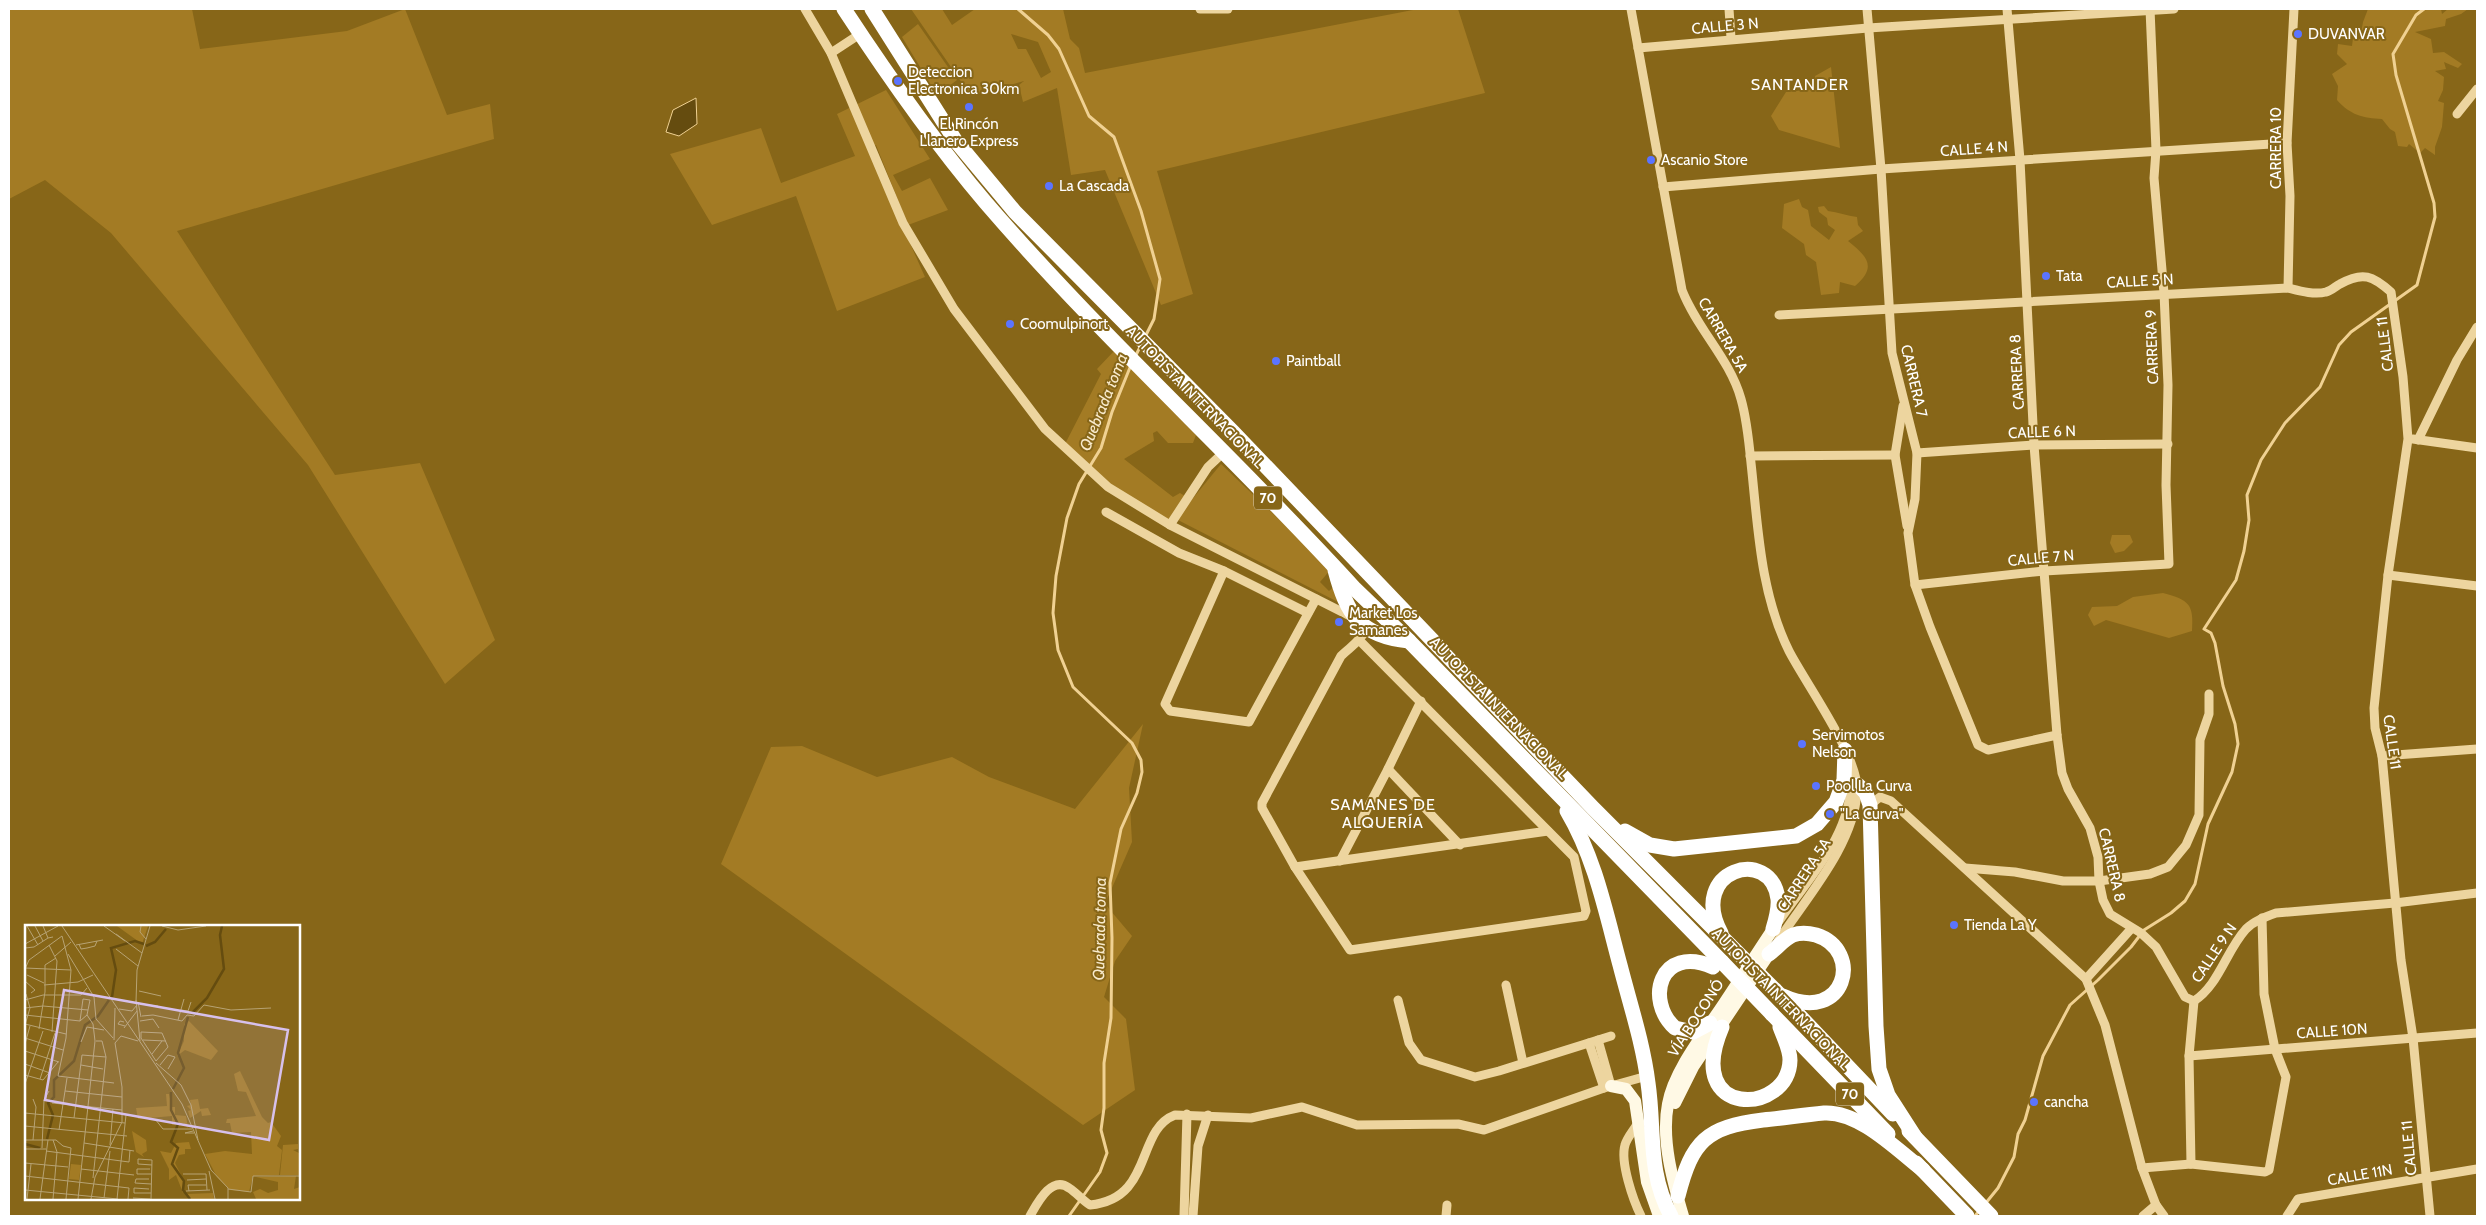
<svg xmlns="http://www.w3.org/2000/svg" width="2486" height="1225" font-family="Cabin,sans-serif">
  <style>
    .green { fill: #a37b24; fill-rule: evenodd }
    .water { fill: #654c0f; stroke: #f0d192 }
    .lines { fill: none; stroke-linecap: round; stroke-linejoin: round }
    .stream { stroke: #f0d192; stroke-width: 3 }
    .minor { stroke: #edd59f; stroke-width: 9 }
    .major { stroke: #fff9e5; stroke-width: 12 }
    .highway { stroke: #fff; stroke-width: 15 }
    .highway-bridge { stroke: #fff; stroke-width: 15 }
    .poi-dot { fill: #5b74ff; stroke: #876618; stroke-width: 2 }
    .labels { text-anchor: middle; stroke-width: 4; stroke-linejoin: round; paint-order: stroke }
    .shield { fill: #876618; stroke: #dbd1ba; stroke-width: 1 }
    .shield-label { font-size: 14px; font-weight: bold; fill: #fff }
    .street-label { font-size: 15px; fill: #fff; stroke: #876618 }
    .poi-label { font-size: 15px; fill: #fff; stroke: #876618; text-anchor: start }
    .neighbourhood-label { font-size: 16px; letter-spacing: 1px; fill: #fff; stroke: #876618 }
    .water-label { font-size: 16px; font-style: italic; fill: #f9ebcd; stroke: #876618 }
    .inset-river { fill: none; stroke: #654c0f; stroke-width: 2.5 }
    .inset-road { fill: none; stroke: #b7a374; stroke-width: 1 }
    .view { fill: #d7c0ec; fill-opacity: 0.15; stroke: #d7c0ec; stroke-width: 2.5 }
    .inset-edge { fill: none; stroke: #fff; stroke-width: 2.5 }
  </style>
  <rect width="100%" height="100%" fill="#876618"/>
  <g class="green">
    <path d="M9,9H192L200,49L347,31L405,9L447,115L490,104L494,139L177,231L335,475L420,463L495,640L445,684L308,465L111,233L45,180L9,199Z"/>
    <path d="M911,9H942L952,25L975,9H1063L1070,39L1079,48L1085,73L1418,9H1458L1485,93L1157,171L1193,294L1161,305L1105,170L1071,175L1057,88L1023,102L1019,85L1024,81L971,96ZM1011,34L1038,42L1051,72L1041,78L1026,49H1018Z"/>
    <path d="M2368,9H2441L2442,14L2448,9H2468L2461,14L2446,19L2445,26L2415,32L2431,39L2433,53L2444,52L2462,64L2458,68L2444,62L2446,69L2435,71L2444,77L2443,90L2438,101L2444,103L2442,127L2435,147V155L2425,148L2420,153L2409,144L2407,147L2398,146L2395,132L2390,129L2382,119C2363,118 2350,115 2337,100L2338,86L2332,74L2347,64L2337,54L2338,44L2352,46L2353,38L2360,39L2363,22Z"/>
    <path d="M918,24L957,80L937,95L902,37Z"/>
    <path d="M1831,67L1840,148L1779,130L1771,116L1786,92L1816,89L1815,76Z"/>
    <path d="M886,90L930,159L893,175L902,191L930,178L948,210L908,225L876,145L868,149L925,277L837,311L796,196L712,225L670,154L761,128L781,183L855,156L837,114Z"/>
    <path d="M1799,199L1802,207L1808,210L1811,226L1829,240L1835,230L1828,225L1827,218L1819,212L1818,207L1824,206L1828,211C1838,212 1847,216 1857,217L1858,225L1863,231L1848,241C1868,257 1877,267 1855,286L1840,282L1839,293L1821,295L1816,262L1806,255L1804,244L1782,228L1784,204Z"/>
    <path d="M1115,350L1196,435L1193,443H1168L1157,431L1153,433L1154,441L1124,459L1173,497L1180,493L1185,496L1168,522L1113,487L1065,444L1101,374L1097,369Z"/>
    <path d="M1221,464L1331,569L1320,582L1329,591L1337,584L1340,603L1176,519Z"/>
    <path d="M2112,535H2130L2133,542L2124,551L2115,553L2110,543Z"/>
    <path d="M2163,593C2189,600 2194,604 2192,631L2169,638L2106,620L2094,626L2088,615L2092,607L2117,606L2133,597Z"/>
    <path d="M1143,724L1129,788L1132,842L1105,904L1132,936L1115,961L1104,997L1126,1019L1135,1090L1083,1125L721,864L771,747L802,746L877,777L952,757L989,777L1075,809Z"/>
  </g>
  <path class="water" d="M696,98L697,124L679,136L666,132L673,110Z"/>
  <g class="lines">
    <g class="stream">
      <path d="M1018,9L1048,35L1059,49L1089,116L1114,137L1141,211L1160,279L1154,319L1145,337"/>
      <path d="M1135,357L1141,345"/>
      <path d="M1985,1204L1998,1188L2014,1157L2018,1134L2025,1120L2043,1056L2070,1005L2098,980L2131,947L2144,930L2171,913L2185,901L2195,884L2208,824L2232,772L2238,744L2235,724L2223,686L2215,643L2211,633L2204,629L2236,580L2244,551L2249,520L2247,495L2261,460L2285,423L2320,387L2339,345L2351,332L2417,285L2435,217L2434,203L2396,75L2393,54L2416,15L2424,9"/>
      <path d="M1069,1216L1100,1172L1107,1153L1101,1130L1104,1108V1063L1111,1018L1112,938L1110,883L1121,829L1137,793L1142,772L1141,760L1132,743L1073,687L1058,650L1053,613L1056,576L1067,518L1079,484L1101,448L1112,412L1131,365"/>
      <path d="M1975,1216L1979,1211"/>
    </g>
    <g class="minor">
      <path d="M805,9L831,53L903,223L954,309L1045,429L1108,487L1170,525L1354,618"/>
      <path d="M1200,9H1228"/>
      <path d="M1631,9L1682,290C1697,329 1730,359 1741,399C1747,420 1749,442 1751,463C1758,527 1760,592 1789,651C1806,684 1860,758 1857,792C1854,845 1806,898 1778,941"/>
      <path d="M1729,9L1731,38"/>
      <path d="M1867,9L1881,169L1892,353L1917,453L1915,499L1908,533L1915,585L1930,627L1978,745L1988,750L2057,735"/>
      <path d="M2007,9L2020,160L2034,445L2057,735L2062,773L2068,789L2090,828L2098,857L2099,881L2103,900L2110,914L2141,933L2156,947L2185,997L2194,1001"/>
      <path d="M1638,48L1868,28L2174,9"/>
      <path d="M831,53L860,34"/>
      <path d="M2457,114L2477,89"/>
      <path d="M1663,187L1881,169L2287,143"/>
      <path d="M2288,288L2290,196L2287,143L2294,9"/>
      <path d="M1779,315L2288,288C2300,291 2314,295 2326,292C2331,291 2336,286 2340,284C2363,271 2373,276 2391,292L2403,377L2408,439L2388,575L2374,708L2375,728L2382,756L2401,960L2413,1038L2430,1216"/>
      <path d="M1903,406L1895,455L1907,526"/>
      <path d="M2413,439L2477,448"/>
      <path d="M2418,440L2457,360L2477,327"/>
      <path d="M1917,453L2034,445L2168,444"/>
      <path d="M1750,456L1895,455"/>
      <path d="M1106,512L1179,553L1224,571L1308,613"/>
      <path d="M1170,525L1208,467L1224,452"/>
      <path d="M1224,571L1165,704L1170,711L1249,722L1316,599"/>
      <path d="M2388,575L2477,586"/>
      <path d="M1915,585L2044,571L2169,564L2166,485L2168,385L2164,293L2154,178L2156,150L2150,9"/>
      <path d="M1360,641L1574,857L1586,911L1584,916L1350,950L1295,867L1262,808V803L1341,656C1350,647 1360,642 1366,629"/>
      <path d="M2382,756L2477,749"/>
      <path d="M1388,769L1460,845"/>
      <path d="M1870,805L1880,797L1891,801L2086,979L2105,1025L2142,1168L2156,1205L2164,1216"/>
      <path d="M1340,861L1388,769L1421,701"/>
      <path d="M1295,867L1548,831"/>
      <path d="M1965,868L2015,872L2063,881H2099L2150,874L2168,867L2186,845L2199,815L2200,740L2209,714V694"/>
      <path d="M1779,921C1809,877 1853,834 1851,777"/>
      <path d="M2086,979L2131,929"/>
      <path d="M1506,985L1523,1063"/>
      <path d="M1398,1000L1409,1043L1421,1060L1475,1077L1499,1071L1611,1036"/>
      <path d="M2194,1001C2219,985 2226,951 2246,929C2254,921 2265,917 2276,913L2395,903L2477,893"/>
      <path d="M1598,1040L1611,1086"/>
      <path d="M1589,1043L1604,1088"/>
      <path d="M2189,1056L2477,1033"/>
      <path d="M1639,1121C1635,1129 1627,1137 1625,1145C1620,1162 1633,1200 1641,1216"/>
      <path d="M2191,1164L2189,1056L2194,1001"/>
      <path d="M2142,1168L2191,1164L2265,1172L2269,1170L2286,1077L2275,1049L2264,994L2262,918"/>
      <path d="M1030,1216C1037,1204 1051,1175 1069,1188C1077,1193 1082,1200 1090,1205C1154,1199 1135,1130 1175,1115L1251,1118L1302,1107L1357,1125L1458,1124L1484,1130L1604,1088L1647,1076"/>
      <path d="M1184,1216L1187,1114"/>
      <path d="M1193,1216L1198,1146L1208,1115"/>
      <path d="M1446,1216L1447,1205"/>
      <path d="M2143,1216L2156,1205"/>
      <path d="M2287,1216L2298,1199L2477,1169"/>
    </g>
    <g class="major">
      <path d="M1611,1086L1626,1089L1635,1101L1647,1182L1659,1216"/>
      <path d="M1675,1103L1693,1067L1769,954"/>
      <path d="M1683,1216C1673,1182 1661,1140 1668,1104C1674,1070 1706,1031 1725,1002C1741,978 1757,953 1773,929"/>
    </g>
    <g class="highway">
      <path d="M844,9C888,76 934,142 986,203C1102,338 1235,457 1355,589L1409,641L1722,962"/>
      <path d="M872,9L955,140L1015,212L1233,432L1593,808L1730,945"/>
      <path d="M1335,570C1347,615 1360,636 1409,641"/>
      <path d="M1858,785L1866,793L1870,805L1876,1026L1879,1069L1888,1095L1915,1137"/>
      <path d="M1567,811C1595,858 1606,913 1620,965C1630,1004 1643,1043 1648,1083C1655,1131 1647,1171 1671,1216"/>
      <path d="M1625,831L1650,845L1674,849L1796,836L1817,824L1836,802L1844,780L1845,750"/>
      <path d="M1721,933C1687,870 1771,845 1778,899C1779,909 1776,919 1773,929"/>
      <path d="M1769,954C1777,948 1784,939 1793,935C1801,932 1809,933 1816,935C1864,950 1846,1025 1783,996"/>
      <path d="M1775,990L1893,1114"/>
      <path d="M1772,1014L1888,1134"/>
      <path d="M1710,1023L1693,1032L1675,1028C1645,1001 1659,944 1713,967"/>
      <path d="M1722,1027C1682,1120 1789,1115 1790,1060C1790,1049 1784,1038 1780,1027"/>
      <path d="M1909,1131L1991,1216"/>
      <path d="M1916,1163L1967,1216"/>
      <path d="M1678,1196C1692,1141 1706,1127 1763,1120C1783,1118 1803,1115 1824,1113C1859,1111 1896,1149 1923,1170"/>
    </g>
    <g class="highway-bridge">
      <path d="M1730,945L1775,990"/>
      <path d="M1722,962L1772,1014"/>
    </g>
  </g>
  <g class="poi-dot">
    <circle cx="2298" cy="34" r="5"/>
    <circle cx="898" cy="81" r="5"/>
    <circle cx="969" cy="107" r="5"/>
    <circle cx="1651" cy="160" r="5"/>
    <circle cx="1049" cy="186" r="5"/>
    <circle cx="2046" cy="276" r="5"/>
    <circle cx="1010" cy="324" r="5"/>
    <circle cx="1276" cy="361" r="5"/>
    <circle cx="1339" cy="622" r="5"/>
    <circle cx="1802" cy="744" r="5"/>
    <circle cx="1816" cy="786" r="5"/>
    <circle cx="1830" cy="814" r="5"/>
    <circle cx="1954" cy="925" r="5"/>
    <circle cx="2034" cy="1102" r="5"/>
  </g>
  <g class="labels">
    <g class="shield">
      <rect x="1254" y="486.5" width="28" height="23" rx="4"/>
      <rect x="1836" y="1082.5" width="28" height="23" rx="4"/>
    </g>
    <g class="shield-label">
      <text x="1268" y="503">70</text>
      <text x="1850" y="1099">70</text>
    </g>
    <g class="street-label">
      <text transform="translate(1725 26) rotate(-5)" y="5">CALLE 3 N</text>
      <text transform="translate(2276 148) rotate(-90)" y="5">CARRERA 10</text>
      <text transform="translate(1974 149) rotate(-4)" y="5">CALLE 4 N</text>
      <text transform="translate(2140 281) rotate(-3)" y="5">CALLE 5 N</text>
      <text transform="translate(1723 335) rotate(60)" y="5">CARRERA 5A</text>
      <text transform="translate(2385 344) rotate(-97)" y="5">CALLE 11</text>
      <text transform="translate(2152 347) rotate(-92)" y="5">CARRERA 9</text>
      <text transform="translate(2017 372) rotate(-93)" y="5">CARRERA 8</text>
      <text transform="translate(1914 381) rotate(77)" y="5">CARRERA 7</text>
      <text transform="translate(1195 397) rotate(46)" y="5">AUTOPISTA INTERNACIONAL</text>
      <text transform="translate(2042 432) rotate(-2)" y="5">CALLE 6 N</text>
      <text transform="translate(2041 558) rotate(-5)" y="5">CALLE 7 N</text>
      <text transform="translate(1499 708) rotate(46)" y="5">AUTOPISTA INTERNACIONAL</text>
      <text transform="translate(2392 742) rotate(82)" y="5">CALLE 11</text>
      <text transform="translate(2112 865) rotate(77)" y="5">CARRERA 8</text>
      <text transform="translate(1804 875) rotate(-57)" y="5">CARRERA 5A</text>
      <text transform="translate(2214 953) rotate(-56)" y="5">CALLE 9 N</text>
      <text transform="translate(1781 999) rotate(46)" y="5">AUTOPISTA INTERNACIONAL</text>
      <text transform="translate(1696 1018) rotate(-57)" y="5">VÍA BOCONÓ</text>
      <text transform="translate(2332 1031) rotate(-4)" y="5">CALLE 10N</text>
      <text transform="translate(2409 1148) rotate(-95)" y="5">CALLE 11</text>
      <text transform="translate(2360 1175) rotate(-10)" y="5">CALLE 11N</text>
    </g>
    <g class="poi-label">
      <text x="2308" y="39">DUVANVAR</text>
      <text x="908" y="77">Deteccion<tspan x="908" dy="17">Electronica 30km</tspan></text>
      <text x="969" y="129" text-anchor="middle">El Rincón<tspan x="969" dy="17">Llanero Express</tspan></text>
      <text x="1661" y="165">Ascanio Store</text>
      <text x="1059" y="191">La Cascada</text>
      <text x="2056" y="281">Tata</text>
      <text x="1020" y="329">Coomulpinort</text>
      <text x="1286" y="366">Paintball</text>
      <text x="1349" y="618">Market Los<tspan x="1349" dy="17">Samanes</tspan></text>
      <text x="1812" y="740">Servimotos<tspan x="1812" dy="17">Nelson</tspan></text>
      <text x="1826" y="791">Pool La Curva</text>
      <text x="1840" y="819">"La Curva"</text>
      <text x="1964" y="930">Tienda La Y</text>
      <text x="2044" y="1107">cancha</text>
    </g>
    <g class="neighbourhood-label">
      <text x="1800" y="90">SANTANDER</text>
      <text x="1383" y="810">SAMANES DE<tspan x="1383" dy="18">ALQUERÍA</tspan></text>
    </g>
    <g class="water-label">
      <text transform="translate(1103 402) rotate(-68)" y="6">Quebrada toma</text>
      <text transform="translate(1099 929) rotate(-89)" y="6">Quebrada toma</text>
    </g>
  </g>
  <g transform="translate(25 925)">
    <rect width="275" height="275" fill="#876618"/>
    <path d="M92,1H123L117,19ZM164,96L193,126L186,135L160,125L152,131L159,116V99ZM215,146L237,192L243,198L246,197L256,211L252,221L257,225L254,250L228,251L224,267L205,265L192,252L180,229L200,226L227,229L226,207L207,208L205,198H201L202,194L231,191L221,167L213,166L209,149ZM141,169H144L147,182H150V190L161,191L163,203L158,198L150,204L152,199L147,200V191L113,194L111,183L142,181ZM173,174L175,184L183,183L186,190L177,191L176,186L165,193L163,186L166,185L162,181L166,180L165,175ZM107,206L121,215L122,226L117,229L119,232L111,227ZM164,217L166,224H160V229L154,230L150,238L159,256L158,268L151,250L144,255V244L135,226L146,228L151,218ZM273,219V224L268,225L274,228L275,250H255L258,220ZM46,239L56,240L54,255L44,254ZM271,251L269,264L275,262V274H231L228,267L235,264L243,268L253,265V257L231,252ZM188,268L189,274H166L162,269Z" fill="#a37b24"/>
    <path class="inset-river" d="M121,21L130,17L141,4M87,72L91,45L86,23L110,16L119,19M166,89L182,73L199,44L195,10L197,1M148,164L159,143L153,128L163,92M146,167V185L153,199L146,217L153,223L147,239L159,256L158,265L165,274M22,214L28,190L23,178L29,172V155L49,136L60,100L73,91L84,75M0,219L15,223"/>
    <path class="inset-road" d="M2,1L13,20M10,1L18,16M18,1L23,13L28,12M37,1L157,179L186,245L203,263V274M79,1L100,16M116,1L115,7L121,14M137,1L153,5L181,1M91,9L117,28M37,11L46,45L41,113L33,151L89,158M0,19L33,1M54,19L56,24L62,23L70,21L72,16M24,20L32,36L27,107M51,20L78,15M0,23L9,22L23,13M91,24L113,41M43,29L69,72L71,94L88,113M30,31L46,17M0,43L46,45M0,44L4,35L37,11M2,50L19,58M0,56L10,65L6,68M19,60L53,57L68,50M114,66L136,71M0,75L18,70H56L62,63M111,75L115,116M111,77L112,45L125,1M113,77L116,92M115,79L133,81M0,83L18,81L63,85M94,84L107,86L112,80M156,85L163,86L166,77M0,90L55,96L62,90L65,75M117,91L128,90L157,96L162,90L169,91L179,80L206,85L246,83M153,95L159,74M55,96L58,74L65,75M115,96L128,94L134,103M99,97L95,96L93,99L100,101M0,99L41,109M0,100L5,83L1,69M99,103L112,86M14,104L20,67V40L31,33M0,113L38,125M89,115L90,83M118,115L141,116M56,117L62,102L79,105M90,118L96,111L113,116M0,119L5,101M0,126L34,137M127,129L137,116M131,136L143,122L137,108L116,107V113L131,136M131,138L156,160L166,180L173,215M0,139L25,148M56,140L78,144M135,140L143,130L150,132L143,144M0,150L18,155L33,137M15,154L30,108M0,159L18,106M40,166L97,172M27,178L97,185M0,188L100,198M49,193L57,130L81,132M130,194L138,204H167M0,201L102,211M34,205L42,153M168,206L160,208H169M0,215H31L38,221L46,223L41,274M8,215L11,182L8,174M28,215L32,227L28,274M59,218L109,226M85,220L88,184M17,223L19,175L24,166M0,224H21M21,226L104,237L105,225M0,238L43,242M56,244L109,250M125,244H112V249H126M184,246L190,274M158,249H181M181,249L182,265M0,251L104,263L103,274M68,253L81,132L77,116H71M124,254H111L110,258L126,259M162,255L181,254M124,264L109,263V268H126M203,264L226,267L228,251H275M0,265L93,274M161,266L185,265M164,266L163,260H181M79,273L85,226M108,273L125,274M2,274L6,239M15,274L23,215M53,274L70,116L68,99L62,90M66,274L70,252L97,197V162L90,118M92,274L101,190M126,274L127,235L113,234V239L127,240"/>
    <path class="view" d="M39,65L263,105L244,215L20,175Z"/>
    <rect width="275" height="275" class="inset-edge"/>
  </g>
  <rect width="2486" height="1225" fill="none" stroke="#ffffff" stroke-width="20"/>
</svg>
